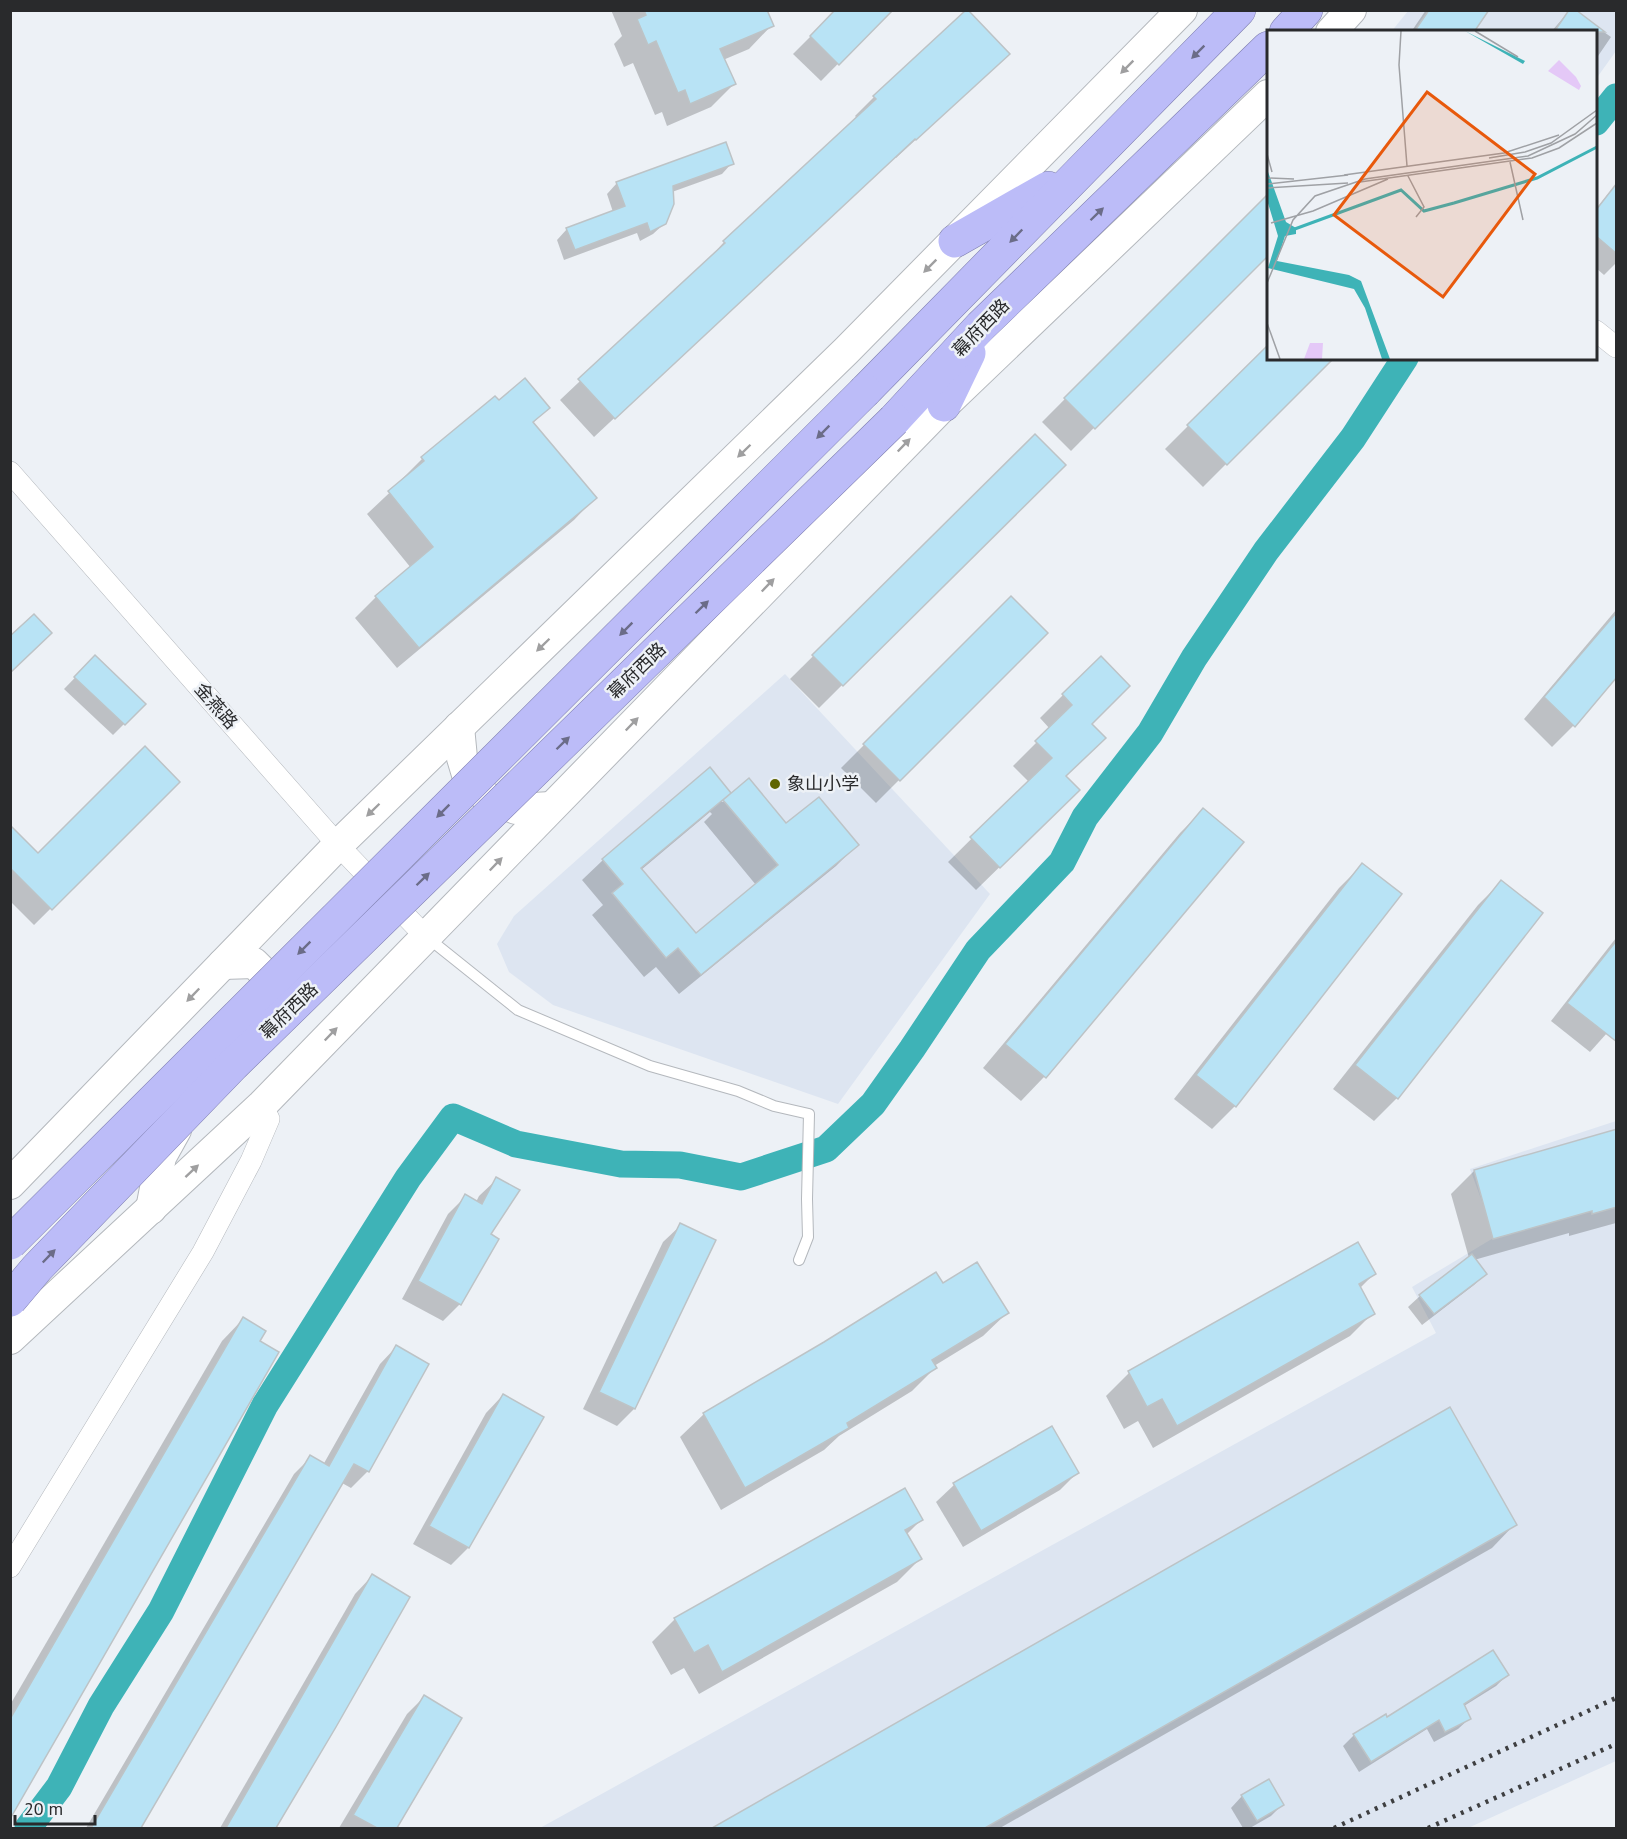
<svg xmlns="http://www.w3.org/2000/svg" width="1627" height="1839" font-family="'PT Sans','Noto Sans SC',sans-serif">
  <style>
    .built { fill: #dde5f1 }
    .shadow { fill: #0003; fill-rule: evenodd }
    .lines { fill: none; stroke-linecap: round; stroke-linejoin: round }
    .canal { stroke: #3eb3b7; stroke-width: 27 }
    .building { fill: #b8e3f5; stroke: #bdc3c6; stroke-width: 1.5 }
    .service-casing { stroke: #b4b8bd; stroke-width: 12 }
    .minor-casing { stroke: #b4b8bd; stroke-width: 22 }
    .secondary-casing { stroke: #b4b8bd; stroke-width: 32 }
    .trunk-casing { stroke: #7e7eaf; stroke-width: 34 }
    .service { stroke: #fff; stroke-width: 10 }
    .minor { stroke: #fff; stroke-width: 21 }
    .secondary { stroke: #fff; stroke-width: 30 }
    .trunk { stroke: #bcbcf8; stroke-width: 33 }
    .rail { stroke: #3e3f41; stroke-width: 4.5; stroke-dasharray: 3 6; stroke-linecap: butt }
    .trunk-bridge-casing { stroke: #7e7eaf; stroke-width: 34; stroke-linecap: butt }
    .trunk-bridge { stroke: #bcbcf8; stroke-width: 33 }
    .oneway { fill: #6b6c88 }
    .oneway2 { fill: #9f9fa0 }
    .poi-dot { fill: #606501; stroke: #edf1f6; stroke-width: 2 }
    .labels { text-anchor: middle; stroke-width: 5; stroke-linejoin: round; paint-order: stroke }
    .street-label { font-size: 18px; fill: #292a2c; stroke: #edf1f6 }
    .poi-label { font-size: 18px; fill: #292a2c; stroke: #edf1f6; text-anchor: start }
    .inset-river { fill: none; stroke: #3eb3b7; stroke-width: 3 }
    .inset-road { fill: none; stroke: #9fa1a5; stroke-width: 1.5 }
    .view { fill: #e8590c; fill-opacity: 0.15; stroke: #e8590c; stroke-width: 3 }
    .inset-edge { fill: none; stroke: #292a2c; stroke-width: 3 }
  </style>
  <rect width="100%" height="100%" fill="#edf1f6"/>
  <g class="built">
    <path d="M1408,11H1616V51L1596,79V32H1391Z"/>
    <path d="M785,674L990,894L838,1104L553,1005L509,972L497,944L514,916Z"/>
    <path d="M1616,1121V1761L1468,1828H540L1436,1333L1412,1287L1495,1237L1470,1169Z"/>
  </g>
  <g class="shadow">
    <path d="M611,10H765L772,25L749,49L723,60L734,84L711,107L667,126L662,112L655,115L633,63L624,67L614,44L622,36Z"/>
    <path d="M837,10H891L821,81L793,54Z"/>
    <path d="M1426,10H1487L1472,32H1411Z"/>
    <path d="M1570,10H1573L1611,37L1596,59V32H1551Z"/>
    <path d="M988,73L896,158L894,157L594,437L560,400L706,262L724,242L857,118L855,116L874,97Z"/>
    <path d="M732,163L722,174L672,192L665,223L653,234L640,241L637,233L564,260L557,240L567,229L613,212L607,194L617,183Z"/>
    <path d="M1616,184V263L1604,275L1596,268V209Z"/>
    <path d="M1268,195V252L1071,451L1042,422Z"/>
    <path d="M1268,346V358H1332L1203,487L1165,449Z"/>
    <path d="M499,402L548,408L533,423L595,498L574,520L397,668L355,618L376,597L411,568L367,514L402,481L401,480L422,459Z"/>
    <path d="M1035,436L1063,465L819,708L790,679Z"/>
    <path d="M1011,598L1046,633L876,803L841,768Z"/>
    <path d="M1616,610V675L1573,726L1552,747L1524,719Z"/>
    <path d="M95,657L144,704L113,735L64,689Z"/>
    <path d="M1063,695L1090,724L1064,777L1055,813L976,890L948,862L1029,782L1013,766L1050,729L1040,718Z"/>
    <path d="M749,780L786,825L857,845L836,866L679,994L656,967L644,977L592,915L603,905L582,880L603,860L721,801L723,802ZM710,812L712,814L704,822L756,885L695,935L641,870Z"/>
    <path d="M178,782L34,925L10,901V827L38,855Z"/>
    <path d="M1203,810L1242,842L1044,1077L1021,1101L983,1068L1180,833Z"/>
    <path d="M1362,865L1235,1106L1212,1129L1174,1099L1339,888Z"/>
    <path d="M1501,882L1397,1098L1374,1121L1333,1089L1478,905Z"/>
    <path d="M1616,938V1023L1590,1052L1551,1021Z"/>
    <path d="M1616,1130V1223L1569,1236V1233L1474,1260L1485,1274L1474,1285L1422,1325L1408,1307L1420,1296L1469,1258L1451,1194L1474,1171Z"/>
    <path d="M497,1179L460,1304L443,1321L402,1299L448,1214L466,1196L476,1202L479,1196Z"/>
    <path d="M681,1225L634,1409L617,1426L583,1409L663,1242Z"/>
    <path d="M1374,1274L1360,1288L1373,1313L1350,1336L1153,1448L1138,1421L1124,1429L1106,1396L1129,1373Z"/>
    <path d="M943,1285L1007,1313L983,1336L934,1366L935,1368L912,1391L839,1436L824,1450L721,1510L680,1437L704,1414L825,1343Z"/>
    <path d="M243,1319L10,1815V1705L222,1341Z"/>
    <path d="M396,1347L427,1365L368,1471L351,1488L342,1483L139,1828H86L294,1474L311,1457L323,1465L380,1364Z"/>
    <path d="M503,1395L542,1417L468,1548L451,1565L413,1544L486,1413Z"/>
    <path d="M1450,1409L1515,1524L1492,1548L1000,1828H715Z"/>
    <path d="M1051,1428L1077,1473L1060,1490L963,1547L936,1502L954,1485Z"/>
    <path d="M921,1520L906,1535L920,1559L897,1582L699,1694L684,1668L671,1675L652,1642L675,1619Z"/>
    <path d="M372,1576L408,1597L274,1828H220L355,1594Z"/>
    <path d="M1507,1675L1496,1686L1464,1706L1470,1718L1458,1729L1434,1742L1427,1729L1359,1772L1343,1746L1354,1735L1387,1719Z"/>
    <path d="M424,1697L460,1718L395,1828H339L407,1714Z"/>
    <path d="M1242,1796L1282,1805L1271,1816L1250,1828H1243L1231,1808Z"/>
  </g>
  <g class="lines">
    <g class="canal">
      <path d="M1596,122L1616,97"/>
      <path d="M28,1828L59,1787L101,1706L161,1611L265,1405L408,1178L453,1117L516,1144L621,1164L680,1165L741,1177L826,1149L873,1104L912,1049L978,950L1062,862L1085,817L1150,733L1194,658L1266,551L1353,438L1405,358"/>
    </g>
  </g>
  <g class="building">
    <path d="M644,10H767L774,26L720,49L736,84L690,104L685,90L678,93L656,41L648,45L637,19L646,15Z"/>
    <path d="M835,10H893L839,65L810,36Z"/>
    <path d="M966,10H968L1010,54L916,140L915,139L615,419L578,379L725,243L723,241L876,99L873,96Z"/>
    <path d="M1429,10H1489L1474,32H1414Z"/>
    <path d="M1569,10H1576L1605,32H1554Z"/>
    <path d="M726,142L734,164L673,186L674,204L666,224L650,232L647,223L575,250L566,228L625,206L616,182Z"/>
    <path d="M1617,183V254L1596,236V210Z"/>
    <path d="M1269,193V255L1095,429L1064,398Z"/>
    <path d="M1269,344V358H1334L1227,465L1187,425Z"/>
    <path d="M525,378L550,408L533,422L597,498L419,648L375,596L433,547L388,491L424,461L421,457L495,396L499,400Z"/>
    <path d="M1035,434L1066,465L843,686L812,655Z"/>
    <path d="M1011,596L1048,633L900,781L863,744Z"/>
    <path d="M1617,612V677L1575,727L1544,697Z"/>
    <path d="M34,614L52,633L10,673V636Z"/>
    <path d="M95,655L146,704L125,725L74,677Z"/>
    <path d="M1101,656L1130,686L1092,724L1106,738L1066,776L1080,790L1000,868L970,837L1052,758L1035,741L1072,705L1062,694Z"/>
    <path d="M145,746L180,782L52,910L10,868V825L38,853Z"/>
    <path d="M710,767L731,793L641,868L696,933L778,865L723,800L749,778L786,823L819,797L859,845L701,975L678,948L666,958L612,893L623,884L602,859Z"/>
    <path d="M1203,808L1244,842L1046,1078L1005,1044Z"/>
    <path d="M1362,863L1402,894L1236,1107L1196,1075Z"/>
    <path d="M1501,880L1543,913L1398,1099L1355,1065Z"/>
    <path d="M1617,940V1042L1567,1003Z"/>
    <path d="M1617,1129V1207L1592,1214V1211L1493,1239L1474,1170Z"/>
    <path d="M496,1177L520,1190L491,1234L499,1239L461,1305L418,1281L465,1194L482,1204Z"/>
    <path d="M680,1223L716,1240L635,1409L599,1392Z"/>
    <path d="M1358,1242L1376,1274L1359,1284L1375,1314L1177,1426L1162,1399L1147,1407L1128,1371Z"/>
    <path d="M1472,1254L1487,1274L1434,1314L1419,1295Z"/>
    <path d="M977,1262L1009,1313L932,1360L937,1368L847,1423L849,1428L745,1488L703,1413L824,1342L936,1272L943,1283Z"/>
    <path d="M243,1317L266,1331L260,1341L279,1352L10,1819V1719Z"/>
    <path d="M396,1345L429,1364L369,1472L354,1464L141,1828H91L310,1455L329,1466Z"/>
    <path d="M503,1394L544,1417L469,1548L429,1526Z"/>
    <path d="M1450,1407L1517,1525L985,1828H712Z"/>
    <path d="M1052,1426L1079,1473L981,1531L953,1483Z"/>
    <path d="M905,1488L923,1520L905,1530L922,1559L722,1672L708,1645L694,1653L674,1618Z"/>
    <path d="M372,1574L410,1597L336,1727L276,1828H226Z"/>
    <path d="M1493,1650L1509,1675L1464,1704L1471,1719L1445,1732L1439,1720L1371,1762L1353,1734L1386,1714L1387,1717Z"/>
    <path d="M424,1695L462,1718L397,1828H377L353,1815Z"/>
    <path d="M1269,1779L1284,1805L1257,1821L1241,1795Z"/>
  </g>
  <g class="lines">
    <defs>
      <path id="service" d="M428,938L518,1010L650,1066L738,1091L774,1106L809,1114L807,1199L808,1237L799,1260"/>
      <g id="minor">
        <path d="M1596,331L1616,347"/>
        <path d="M10,472L338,845L425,936"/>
        <path d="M10,1567L203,1252L251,1161L269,1119L262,1105"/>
      </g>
      <g id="secondary">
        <path d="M1331,32L1351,10"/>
        <path d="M459,727L462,758L468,778L486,797L516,809L551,807"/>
        <path d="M223,964L254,963L272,981V1006"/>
        <path d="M10,1184L338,845L846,351L1182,10"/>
        <path d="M151,1209L161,1157L176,1130"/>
        <path d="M10,1339L262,1105L937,412L1268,95"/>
      </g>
      <g id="trunk">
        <path d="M1286,32L1306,10"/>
        <path d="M955,241L1048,188"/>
        <path d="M865,391L1239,10"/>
        <path d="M944,405L969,353"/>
        <path d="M894,420L981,326L1268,48"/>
      </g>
    </defs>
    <use href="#service" class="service-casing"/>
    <use href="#minor" class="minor-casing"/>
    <use href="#secondary" class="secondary-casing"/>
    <use href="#trunk" class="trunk-casing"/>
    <use href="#service" class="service"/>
    <use href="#minor" class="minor"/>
    <use href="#secondary" class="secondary"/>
    <use href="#trunk" class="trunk"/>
    <g class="rail">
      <path d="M1334,1828L1616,1698"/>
      <path d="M1428,1828L1616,1744"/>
    </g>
    <defs>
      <g id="trunk-bridge">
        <path d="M10,1243L865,391"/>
        <path d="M10,1300L37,1268L233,1065L894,420"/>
      </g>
    </defs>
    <use href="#trunk-bridge" class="trunk-bridge-casing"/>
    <use href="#trunk-bridge" class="trunk-bridge"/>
  </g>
  <defs><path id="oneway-solid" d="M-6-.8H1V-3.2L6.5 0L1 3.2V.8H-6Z" transform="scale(1.5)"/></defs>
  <g class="oneway">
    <use href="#oneway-solid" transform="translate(1198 52) rotate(135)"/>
    <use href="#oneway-solid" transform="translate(1097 214) rotate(-44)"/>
    <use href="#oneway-solid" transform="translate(1016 236) rotate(134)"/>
    <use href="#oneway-solid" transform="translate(823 432) rotate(135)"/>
    <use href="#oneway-solid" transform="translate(702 607) rotate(-44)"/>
    <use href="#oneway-solid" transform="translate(626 629) rotate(135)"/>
    <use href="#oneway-solid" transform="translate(563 743) rotate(-44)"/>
    <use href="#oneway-solid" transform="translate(443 811) rotate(135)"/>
    <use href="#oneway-solid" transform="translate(423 879) rotate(-44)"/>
    <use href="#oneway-solid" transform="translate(304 948) rotate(135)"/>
    <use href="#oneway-solid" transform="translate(49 1256) rotate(-46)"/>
  </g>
  <g class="oneway2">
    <use href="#oneway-solid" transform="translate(1127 67) rotate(135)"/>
    <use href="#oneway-solid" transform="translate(930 266) rotate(135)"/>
    <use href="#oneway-solid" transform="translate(904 445) rotate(-46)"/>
    <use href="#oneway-solid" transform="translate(744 451) rotate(136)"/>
    <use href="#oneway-solid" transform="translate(768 585) rotate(-46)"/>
    <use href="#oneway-solid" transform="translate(543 645) rotate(136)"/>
    <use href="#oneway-solid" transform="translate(632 724) rotate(-46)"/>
    <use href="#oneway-solid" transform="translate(373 810) rotate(136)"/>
    <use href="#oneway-solid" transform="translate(496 864) rotate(-46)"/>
    <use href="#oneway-solid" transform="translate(193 995) rotate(134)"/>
    <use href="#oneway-solid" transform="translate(331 1034) rotate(-46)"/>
    <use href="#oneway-solid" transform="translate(192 1171) rotate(-43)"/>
  </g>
  <circle class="poi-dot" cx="775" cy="784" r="6"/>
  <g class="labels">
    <g class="street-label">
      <text transform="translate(981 328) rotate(-46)" y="6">幕府西路</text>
      <text transform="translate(637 671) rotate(-44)" y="6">幕府西路</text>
      <text transform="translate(216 706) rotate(49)" y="6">金燕路</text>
      <text transform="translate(289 1011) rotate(-44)" y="6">幕府西路</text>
    </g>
    <g class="poi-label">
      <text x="787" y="790">象山小学</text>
    </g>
  </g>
  <g transform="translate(1267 30)">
    <rect width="330" height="330" fill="#edf1f6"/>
    <path d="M292,30L309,47L314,56L312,60L281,41ZM43,313H56L55,329H37Z" fill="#e4c8f7"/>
    <path d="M198,1L258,31L256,34L242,26ZM0,139L19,192L29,198V204L18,206L10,231L82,245L94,251L123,329H115L98,278L87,259L1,238L11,206L0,170Z" fill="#3eb3b7"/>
    <path class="inset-river" d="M25,200L134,160L157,181L187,173L270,148L330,117"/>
    <path class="inset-road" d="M134,1L132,35L140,136M208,1L251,27M0,124L5,142M222,128L258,122L284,113L330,80M243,132L256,190M77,145L237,123L292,105M141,146L157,177L149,187M0,148L27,149M93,152L265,128L292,118L330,93M0,154L81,145M0,158L81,153M4,193L46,181L121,149M0,253L26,190L48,166L98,149L261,126L308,104L330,85M0,293L13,329"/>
    <path class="view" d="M160,62L268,144L176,267L67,185Z"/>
    <rect width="330" height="330" class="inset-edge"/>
  </g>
  <rect width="1627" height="1839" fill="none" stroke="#292a2c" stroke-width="24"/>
  <path d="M15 1815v9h80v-9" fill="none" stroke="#292a2c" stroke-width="3"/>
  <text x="24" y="1815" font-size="18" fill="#292a2c" stroke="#edf1f6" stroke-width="4.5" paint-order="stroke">20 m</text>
</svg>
